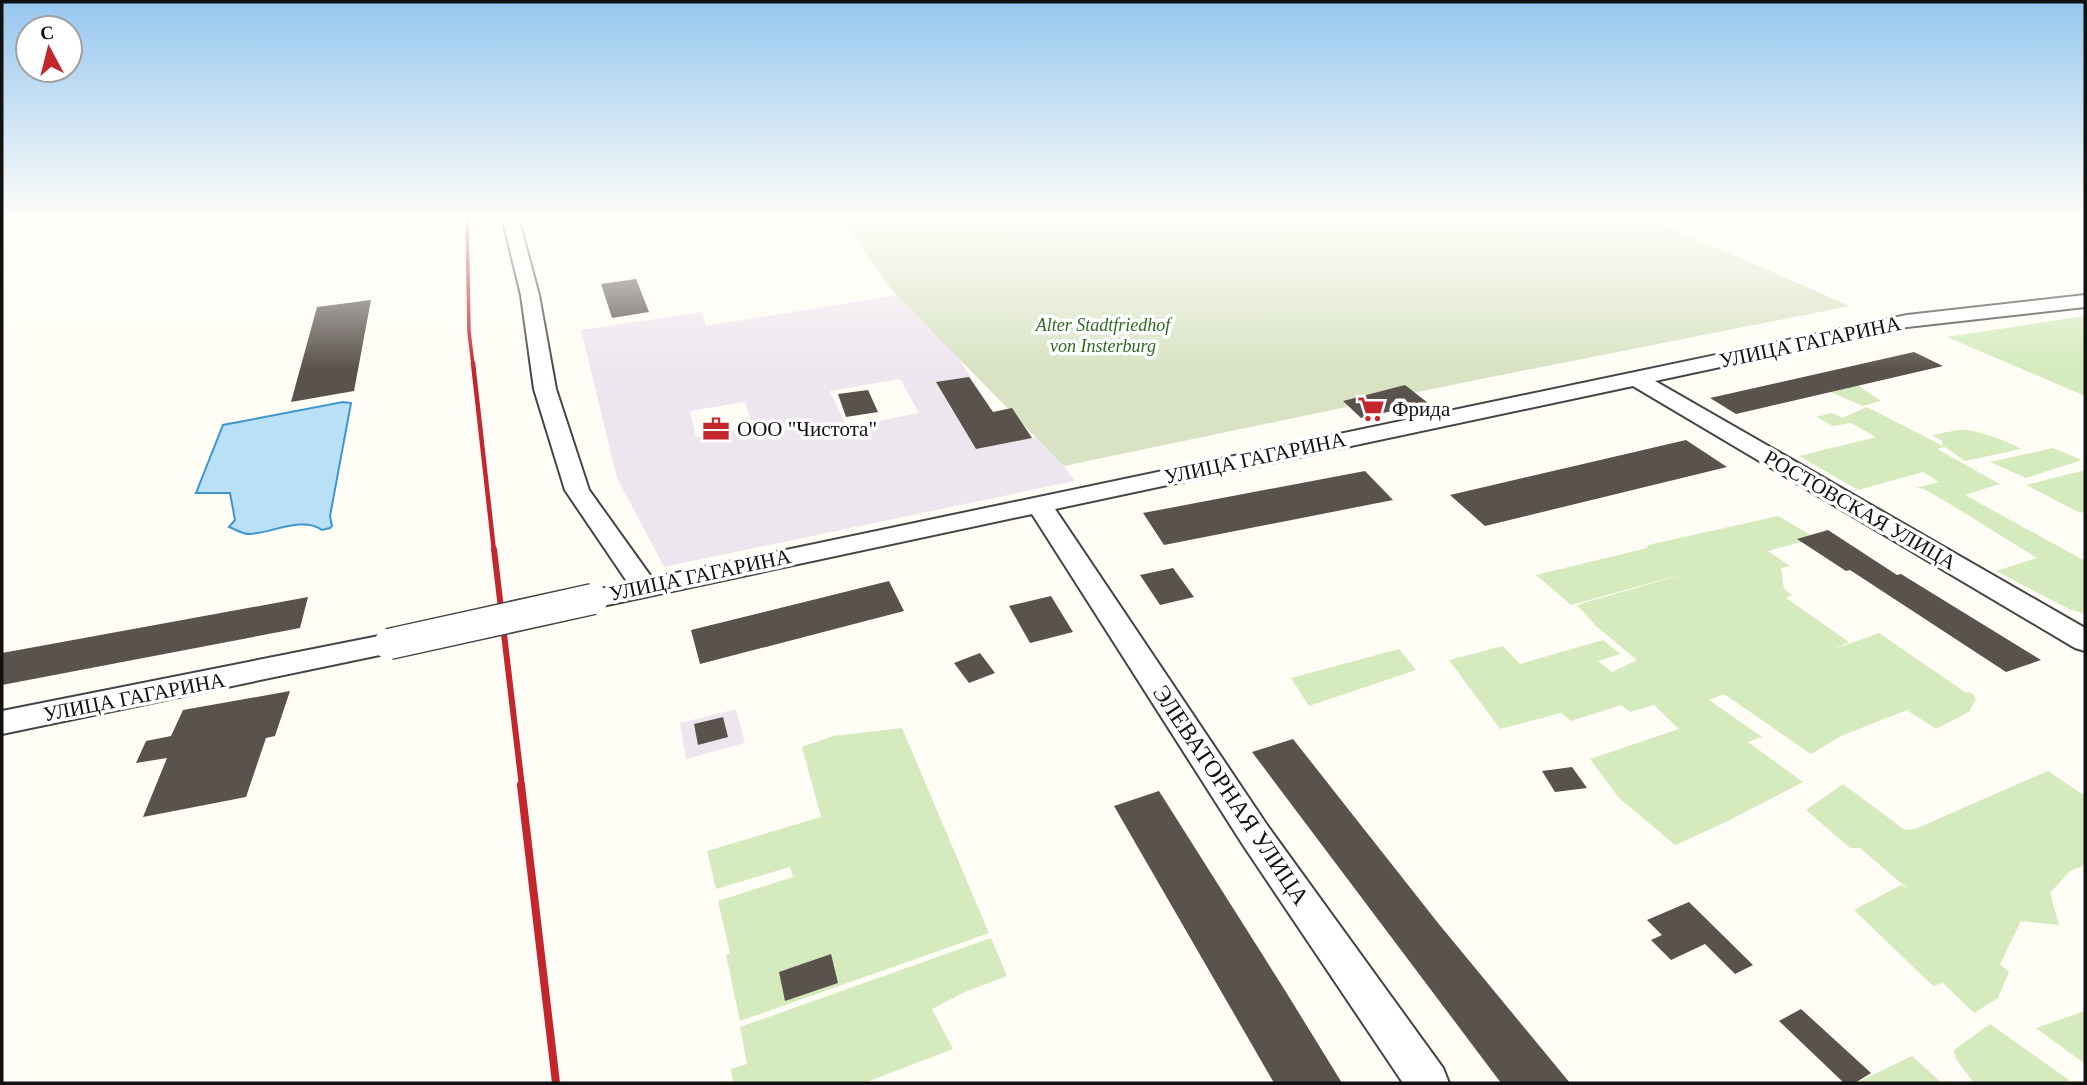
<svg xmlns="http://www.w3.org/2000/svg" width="2087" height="1085" font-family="Georgia,serif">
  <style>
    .industrial { fill: #eee6ef; fill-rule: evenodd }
    .green { fill: #d5ebbd }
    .cemetery { fill: #d9e3c4 }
    .water { fill: #b9e0f7; stroke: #3f96cf; stroke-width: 2 }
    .building { fill: #5a524d }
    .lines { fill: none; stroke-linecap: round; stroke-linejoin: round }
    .minor-casing { stroke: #444; stroke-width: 4 }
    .minor { fill: #fff; fill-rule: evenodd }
    .rail-far3 { stroke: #c4262e; stroke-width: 3.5 }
    .rail-far2 { stroke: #c4262e; stroke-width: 4.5 }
    .rail-far1 { stroke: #c4262e; stroke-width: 6 }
    .rail { stroke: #c4262e; stroke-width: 8 }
    .minor-bridge-casing { stroke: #444; stroke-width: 33; stroke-linecap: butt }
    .minor-bridge { stroke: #fff; stroke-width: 30 }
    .labels { text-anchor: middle; stroke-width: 7; stroke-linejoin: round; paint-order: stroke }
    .far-park-label { font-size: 18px; font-style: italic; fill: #2f6b1f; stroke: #fff }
    .street-label { font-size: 21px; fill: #111; stroke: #fff }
    .poi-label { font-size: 21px; fill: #111; stroke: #fff; text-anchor: start }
    .near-street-label { font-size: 24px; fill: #111; stroke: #fff }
  </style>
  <rect width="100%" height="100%" fill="#fffdf5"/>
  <g class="industrial">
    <path d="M916,292L993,412L1013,408L1032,438L1042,436L1075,481L664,567L617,478L581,330L702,312L706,326ZM900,379L919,413L847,427L830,391ZM745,402L753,427L696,437L690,411Z"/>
    <path d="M736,709L745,743L686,759L680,723Z"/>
  </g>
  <g class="green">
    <path d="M2085,316V396L1947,337Z"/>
    <path d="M1851,381L1881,401L1863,406L1821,388Z"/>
    <path d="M1867,407L1943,446L1942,441L1932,435C1942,434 1956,429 1967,430C1984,433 2006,440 2021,449L1965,461L1945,447L1937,449L2000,484L1965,495L2085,561V614L2069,609L1996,571L2037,558L1945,501L1924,489L1916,488L1939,482L1923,472L1858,490L1799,456L1876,437L1851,423L1833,426L1816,417L1832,413L1842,418Z"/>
    <path d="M2053,448L2082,460L2026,478L1990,462Z"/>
    <path d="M2085,470V511L2080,513L2026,485Z"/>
    <path d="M1778,516L1816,538L1768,551L1790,566L1781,568L1784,589L1792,595L1786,598L1849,642L1834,649L1879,633L1965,692L1972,693L1976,699L1969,712L1936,729L1907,710L1841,736L1811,754L1724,694L1709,700L1762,737L1748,742L1803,782L1724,823L1675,845L1619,798L1590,759L1679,729L1654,705L1630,712L1621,705L1571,721L1561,713L1500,729L1449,660L1503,646L1520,664L1603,640L1620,654L1598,661L1612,672L1637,660L1597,627L1577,605L1701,569L1571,605L1536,575L1647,548L1648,545Z"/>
    <path d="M1399,649L1416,670L1309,706L1291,678Z"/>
    <path d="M902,728L989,933L740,1021L726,955L730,953L718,901L793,877L790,867L716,889L707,851L821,817L802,747L833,736Z"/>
    <path d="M2048,771L2085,796V865L2070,871L2050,893L2059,925L2021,921L2000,964L2009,972L1998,998L1974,1013L1943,983L1933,986L1854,910L1901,885L1908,889L1860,848H1850L1806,810L1843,784L1905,830L1915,829Z"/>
    <path d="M991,938L1007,976L965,992L932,1009L953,1049L864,1083H733L731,1069L747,1064L740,1027Z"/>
    <path d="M2085,1011V1064L2036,1028Z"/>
    <path d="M1990,1024L2069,1080L2064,1083H1974L1956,1059L1954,1050Z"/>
    <path d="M1912,1056L1942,1083H1856Z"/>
  </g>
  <path class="cemetery" d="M840,217H1647L1850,306L1471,381L1064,466L891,289Z"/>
  <path class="water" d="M343,402L351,403L330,516L332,526L330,528L322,530C303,516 271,533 250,534C244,535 235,529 229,527L235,520L230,493H196L223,425Z"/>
  <g class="building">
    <path d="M636,279L649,312L612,318L601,284Z"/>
    <path d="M371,300L354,391L291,402L317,307Z"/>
    <path d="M1914,352L1943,366L1736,414L1710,398Z"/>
    <path d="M969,377L993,412L1012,408L1032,438L976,449L936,382Z"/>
    <path d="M1405,385L1428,403L1361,418L1343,401Z"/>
    <path d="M868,390L878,412L846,417L838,394Z"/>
    <path d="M1686,440L1727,467L1485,526L1450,495Z"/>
    <path d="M1365,471L1393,500L1164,545L1143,513Z"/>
    <path d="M1828,530L1897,575L1901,574L2041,660L2006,672L1850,570L1846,571L1797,539Z"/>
    <path d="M1173,568L1194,597L1160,605L1140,575Z"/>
    <path d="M889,581L904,611L700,664L691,630Z"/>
    <path d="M1051,596L1073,632L1030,643L1009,606Z"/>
    <path d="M308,597L300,628L2,685V653Z"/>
    <path d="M980,653L995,673L969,683L954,663Z"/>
    <path d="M290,691L275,736L266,738L246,797L143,817L167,758L136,763L146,741L171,736L183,710Z"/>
    <path d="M723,717L728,737L698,745L694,724Z"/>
    <path d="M1293,739L1438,923L1570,1083H1501L1252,752Z"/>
    <path d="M1572,767L1587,788L1555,792L1542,771Z"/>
    <path d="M1159,791L1286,992L1342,1083H1274L1114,806Z"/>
    <path d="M1689,902L1692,905L1753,965L1735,974L1705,944L1671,960L1651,940L1662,935L1647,920Z"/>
    <path d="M831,954L838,983L785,1001L779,972Z"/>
    <path d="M1801,1009L1871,1073L1855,1083H1844L1779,1021Z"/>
  </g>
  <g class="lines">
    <defs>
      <g id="minor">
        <path d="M502,217H518L539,295L556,389L589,490L652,578L1907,315L2085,295V307L1907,327L1655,381L2085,628V651L2075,648L1633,386L1055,509L1267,825L1443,1068L1449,1083H1403L1243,845L1032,514L593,608L583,605L579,599L583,593L628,583L565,490L534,389L521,295Z"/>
        <path d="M389,634L399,637L404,644L399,651L2,734V711Z"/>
      </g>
    </defs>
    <use href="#minor" class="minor-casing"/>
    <use href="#minor" class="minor"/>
    <path class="rail-far3" d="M467,217L469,332L473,365"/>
    <path class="rail-far2" d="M473,363L494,551"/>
    <path class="rail-far1" d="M494,549L522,787"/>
    <path class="rail" d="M521,785L556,1083"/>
    <defs>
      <path id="minor-bridge" d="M389,644L593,599"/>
    </defs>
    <use href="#minor-bridge" class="minor-bridge-casing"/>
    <use href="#minor-bridge" class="minor-bridge"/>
  </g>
  <linearGradient id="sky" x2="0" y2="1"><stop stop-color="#95c6ee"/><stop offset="0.59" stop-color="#fffefa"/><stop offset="1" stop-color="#fffefa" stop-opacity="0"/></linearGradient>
  <rect width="2087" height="369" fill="url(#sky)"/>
  <defs>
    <symbol id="supermarket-bare" viewBox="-9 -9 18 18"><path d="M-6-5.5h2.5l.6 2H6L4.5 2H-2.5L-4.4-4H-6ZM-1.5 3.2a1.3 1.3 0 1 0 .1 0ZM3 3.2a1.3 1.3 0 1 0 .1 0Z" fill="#c4262e" stroke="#fff" stroke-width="2.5" paint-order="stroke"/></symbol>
    <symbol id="office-bare" viewBox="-9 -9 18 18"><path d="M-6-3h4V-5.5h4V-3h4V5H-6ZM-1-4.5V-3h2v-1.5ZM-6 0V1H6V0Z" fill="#c4262e" stroke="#fff" stroke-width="2.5" paint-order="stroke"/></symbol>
  </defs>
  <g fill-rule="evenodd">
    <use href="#supermarket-bare" x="1352" y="390" width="38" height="38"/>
    <use href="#office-bare" x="697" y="410" width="38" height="38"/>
  </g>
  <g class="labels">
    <g class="far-park-label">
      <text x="1103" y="331">Alter Stadtfriedhof<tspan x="1103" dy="21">von Insterburg</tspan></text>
    </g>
    <g class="street-label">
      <text transform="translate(1810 342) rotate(-12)" y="7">УЛИЦА ГАГАРИНА</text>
      <text transform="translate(1255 458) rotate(-12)" y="7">УЛИЦА ГАГАРИНА</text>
      <text transform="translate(1860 510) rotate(30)" y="7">РОСТОВСКАЯ УЛИЦА</text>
      <text transform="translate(700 575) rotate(-12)" y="7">УЛИЦА ГАГАРИНА</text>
      <text transform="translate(134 697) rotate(-11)" y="7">УЛИЦА ГАГАРИНА</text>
    </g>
    <g class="poi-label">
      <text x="1392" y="416">Фрида</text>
      <text x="737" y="436">ООО "Чистота"</text>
    </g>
    <g class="near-street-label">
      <text transform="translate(1231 795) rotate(56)" y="8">ЭЛЕВАТОРНАЯ УЛИЦА</text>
    </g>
  </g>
  <rect width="2087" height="1085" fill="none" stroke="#111111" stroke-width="7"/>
  <g transform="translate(49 49) rotate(353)"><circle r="33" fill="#ffffff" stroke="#a0a0a0" stroke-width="2"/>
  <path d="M0-5L12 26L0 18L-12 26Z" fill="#c4262e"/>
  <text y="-10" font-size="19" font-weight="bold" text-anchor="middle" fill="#111111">С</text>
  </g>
</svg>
